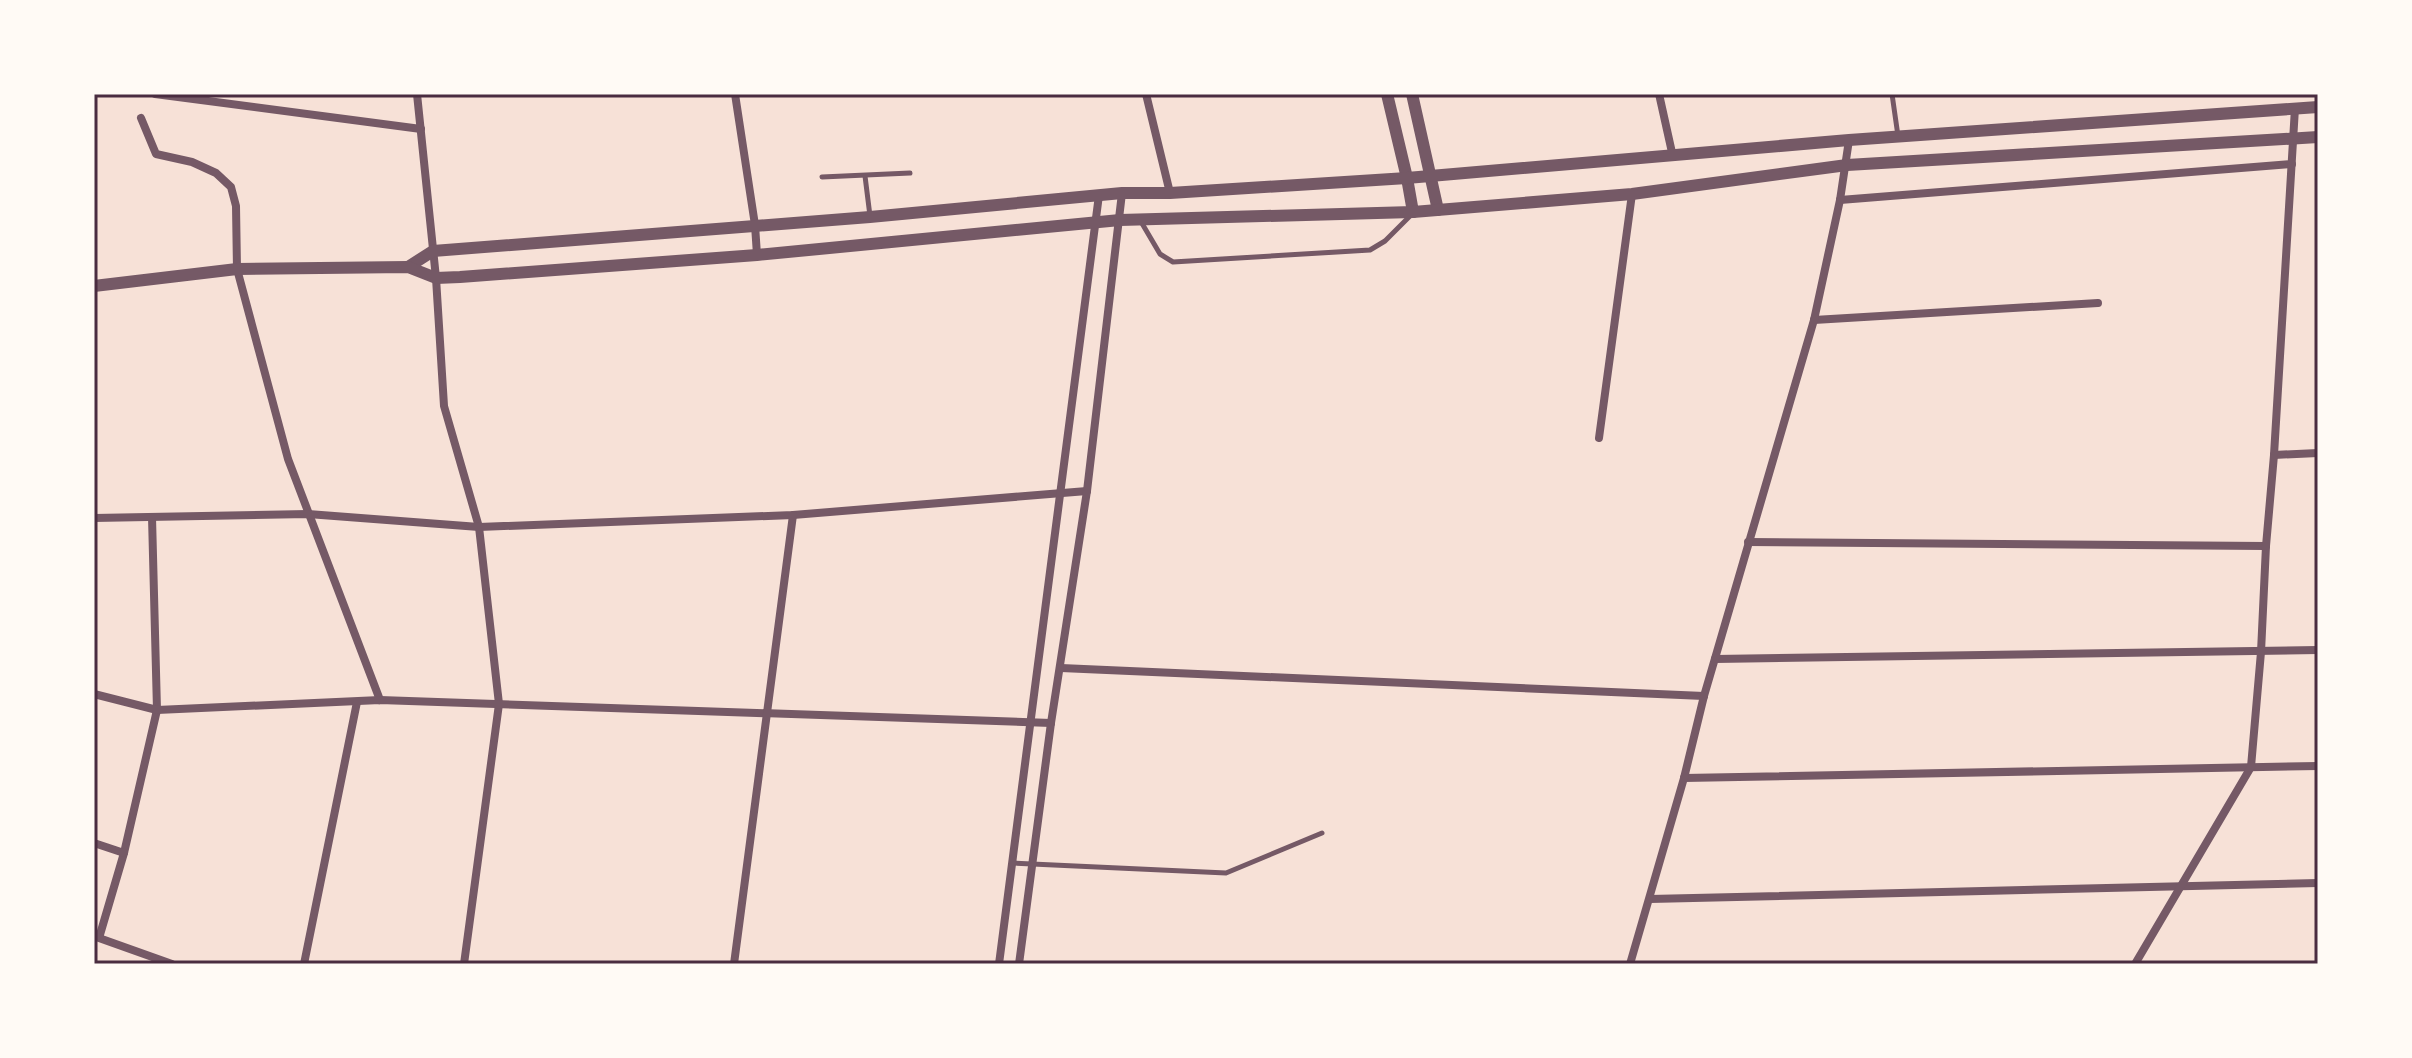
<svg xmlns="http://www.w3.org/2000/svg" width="2412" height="1058" font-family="'Noto Sans',sans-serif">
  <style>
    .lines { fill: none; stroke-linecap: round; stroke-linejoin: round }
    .service { stroke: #755966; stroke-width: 5 }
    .minor { stroke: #755966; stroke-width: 8 }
    .tertiary { stroke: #755966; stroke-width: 12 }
    .neatline { fill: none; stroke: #4a2c40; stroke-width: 3 }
  </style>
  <rect width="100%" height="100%" fill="#f7e1d7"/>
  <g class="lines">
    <g class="service">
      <path d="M1892,94L1898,136"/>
      <path d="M865,176L870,216"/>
      <path d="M822,177L910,173"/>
      <path d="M1140,220L1160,254L1173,262L1370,250L1385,241L1411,215"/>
      <path d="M1013,863L1226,873L1322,833"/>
    </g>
    <g class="minor">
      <path d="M155,94L421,129"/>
      <path d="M417,94L436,278L444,406L479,527L499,704L464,964"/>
      <path d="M735,94L755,225L757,255"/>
      <path d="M1146,94L1170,193"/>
      <path d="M1659,94L1673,157"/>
      <path d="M141,118L156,154L192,162L216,173L231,187L236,206L237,269L288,459L380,700"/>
      <path d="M1840,200L2292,164"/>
      <path d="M1814,320L2098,303"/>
      <path d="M1599,438L1632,194"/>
      <path d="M2274,455L2318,453"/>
      <path d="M152,517L157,710L124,853L99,938L172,964"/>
      <path d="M94,518L308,514L479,527L793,515L1087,491"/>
      <path d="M1748,542L2266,546"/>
      <path d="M1715,659L2318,650"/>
      <path d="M1061,668L1704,696"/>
      <path d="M94,694L157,710L380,700L1051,723"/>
      <path d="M1684,778L2318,766"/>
      <path d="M94,843L124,853"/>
      <path d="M1650,899L2318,883"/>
      <path d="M304,964L357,702"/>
      <path d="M734,964L793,515"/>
      <path d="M999,964L1099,195"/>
      <path d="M1019,964L1051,723L1087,491L1122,193"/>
      <path d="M1630,964L1684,778L1704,696L1814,320L1840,200L1849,140"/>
      <path d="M2135,964L2251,767L2261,652L2266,546L2274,455L2295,108"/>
    </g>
    <g class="tertiary">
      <path d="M1387,94L1407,178L1413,212"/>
      <path d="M1412,94L1438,210"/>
      <path d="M408,267L433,251L870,217L1122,193H1170L1407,178L1849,140L2318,107"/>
      <path d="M94,286L237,269L408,267L436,278L460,277L757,255L1120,220L1413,212L1632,194L1847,165L2318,137"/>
    </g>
  </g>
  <rect width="2412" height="1058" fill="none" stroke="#fffaf5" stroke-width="192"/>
  <rect x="96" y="96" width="2220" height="866" class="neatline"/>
</svg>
